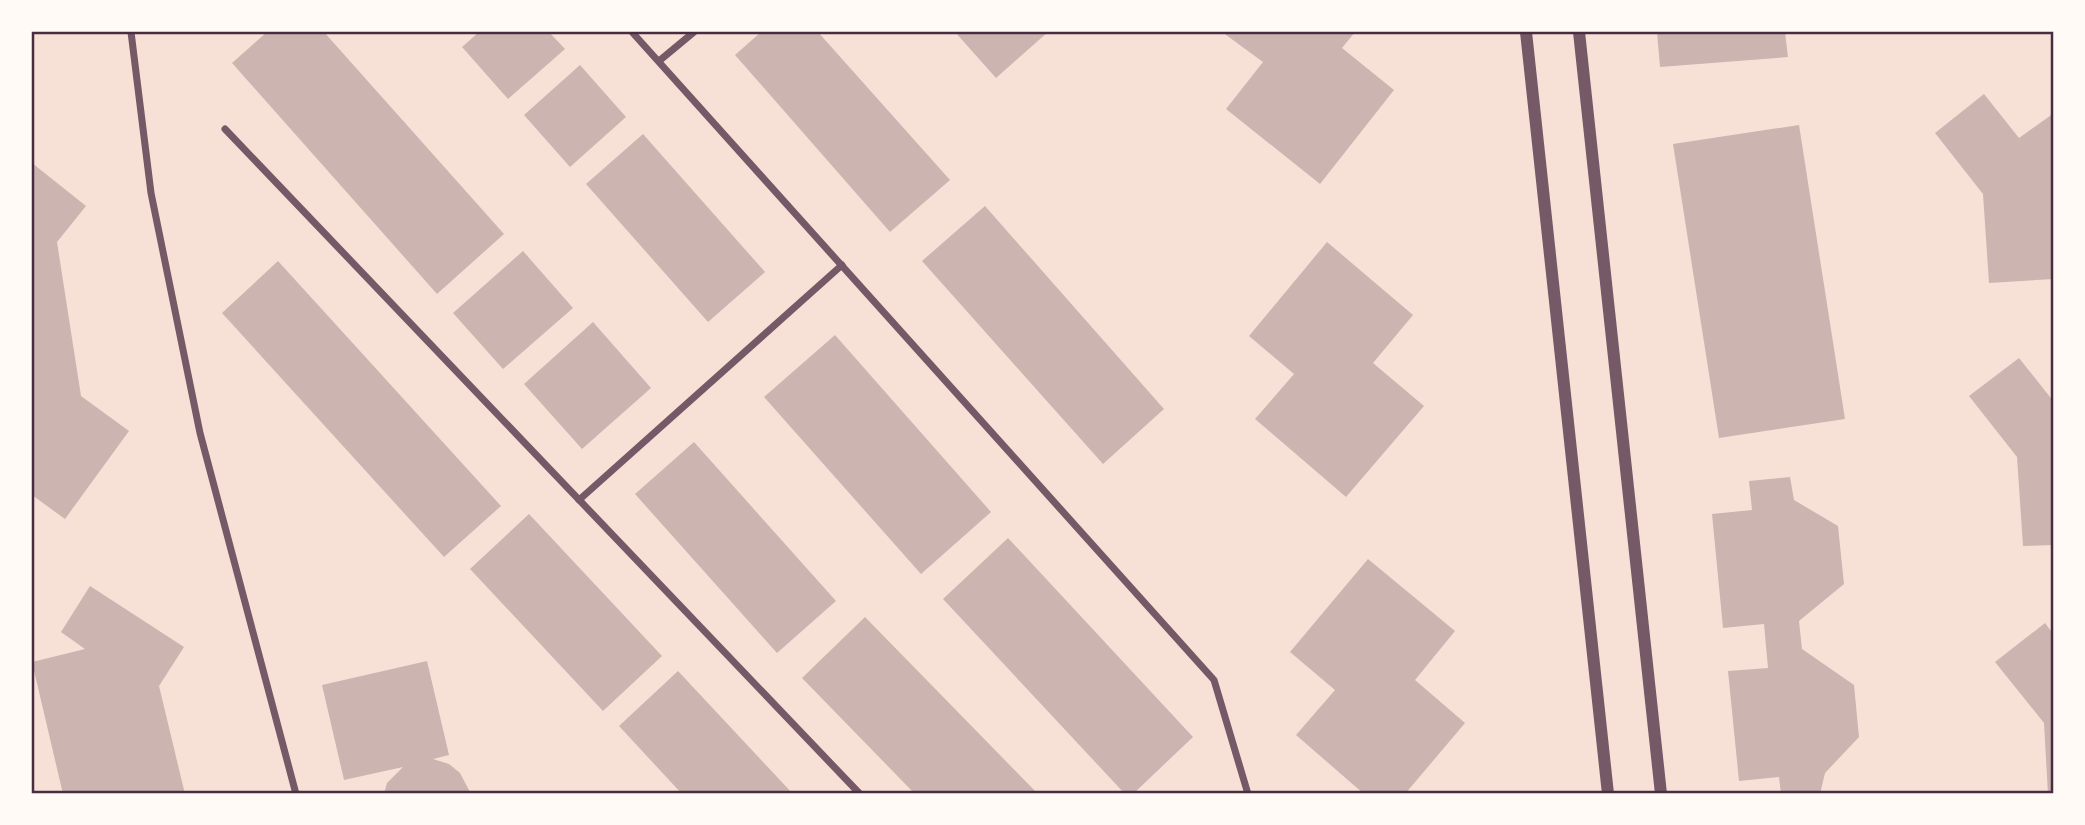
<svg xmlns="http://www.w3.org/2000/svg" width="2085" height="825" font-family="'PT Sans',sans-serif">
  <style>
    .building { fill: #ccb4b1 }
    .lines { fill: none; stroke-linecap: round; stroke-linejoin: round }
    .minor { stroke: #755966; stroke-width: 7 }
    .tertiary { stroke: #755966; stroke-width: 12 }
    .neatline { fill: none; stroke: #4a2c40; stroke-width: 2.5 }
  </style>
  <rect width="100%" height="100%" fill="#f7e1d7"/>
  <g class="building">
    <path d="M267,32H324L504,234L437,294L232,63Z"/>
    <path d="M479,32H549L565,49L508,99L462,47Z"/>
    <path d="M761,32H818L950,180L890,232L735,55Z"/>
    <path d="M955,32H1048L996,78Z"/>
    <path d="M1222,32H1355L1342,48L1394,90L1320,184L1226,109L1263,62Z"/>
    <path d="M1657,32H1785L1788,57L1660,67Z"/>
    <path d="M580,65L626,117L570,167L524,115Z"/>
    <path d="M1984,94L2019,138L2054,113V279L1989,283L1983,194L1935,133Z"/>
    <path d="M1799,125L1845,419L1719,438L1673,144Z"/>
    <path d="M643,134L765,272L708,322L586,184Z"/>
    <path d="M32,163L86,206L57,242L81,396L129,431L65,519L32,495V461L34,457L32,458Z"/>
    <path d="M985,206L1164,409L1103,464L922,261Z"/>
    <path d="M1327,242L1413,315L1373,363L1424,406L1346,497L1255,419L1294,374L1249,336Z"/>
    <path d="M523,251L573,308L503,369L453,313Z"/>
    <path d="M278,261L501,506L444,557L222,313Z"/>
    <path d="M593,322L651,388L582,449L524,384Z"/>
    <path d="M835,335L991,512L921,574L764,397Z"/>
    <path d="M2019,358L2054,402V545L2023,546L2017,457L1969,396Z"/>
    <path d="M694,442L836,601L777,653L635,494Z"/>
    <path d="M1790,477L1794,500L1838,526L1844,584L1799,621L1802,649L1854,685L1859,737L1825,773L1820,794H1781L1779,777L1739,781L1728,671L1768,668L1764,624L1723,628L1712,514L1752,510L1749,481Z"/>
    <path d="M529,514L662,656L603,711L470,569Z"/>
    <path d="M1008,538L1193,737L1133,794H1125L943,599Z"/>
    <path d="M1368,559L1455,631L1415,680L1465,723L1405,794H1364L1296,735L1335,690L1290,652Z"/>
    <path d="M90,586L184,647L159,686L185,794H63L32,662L85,649L61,632Z"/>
    <path d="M865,617L1038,794H915L802,678Z"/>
    <path d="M2045,623L2054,635V794H2048L2044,723L1995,662Z"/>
    <path d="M427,661L449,755L433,759L449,764L460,773L471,794H384L387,783L403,767L344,780L322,685Z"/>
    <path d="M678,671L793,794H682L619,726Z"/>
  </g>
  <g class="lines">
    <g class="minor">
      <path d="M131,32L151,193L200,433L296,794"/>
      <path d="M632,32L1214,680L1248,794"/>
      <path d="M659,61L694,32"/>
      <path d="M225,129L860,794"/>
      <path d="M579,500L842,265"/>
    </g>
    <g class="tertiary">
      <path d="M1526,32L1608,794"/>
      <path d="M1579,32L1661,794"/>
    </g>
  </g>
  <rect width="2085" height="825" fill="none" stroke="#fffaf5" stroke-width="66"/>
  <rect x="33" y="33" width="2019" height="759" class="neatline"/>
</svg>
